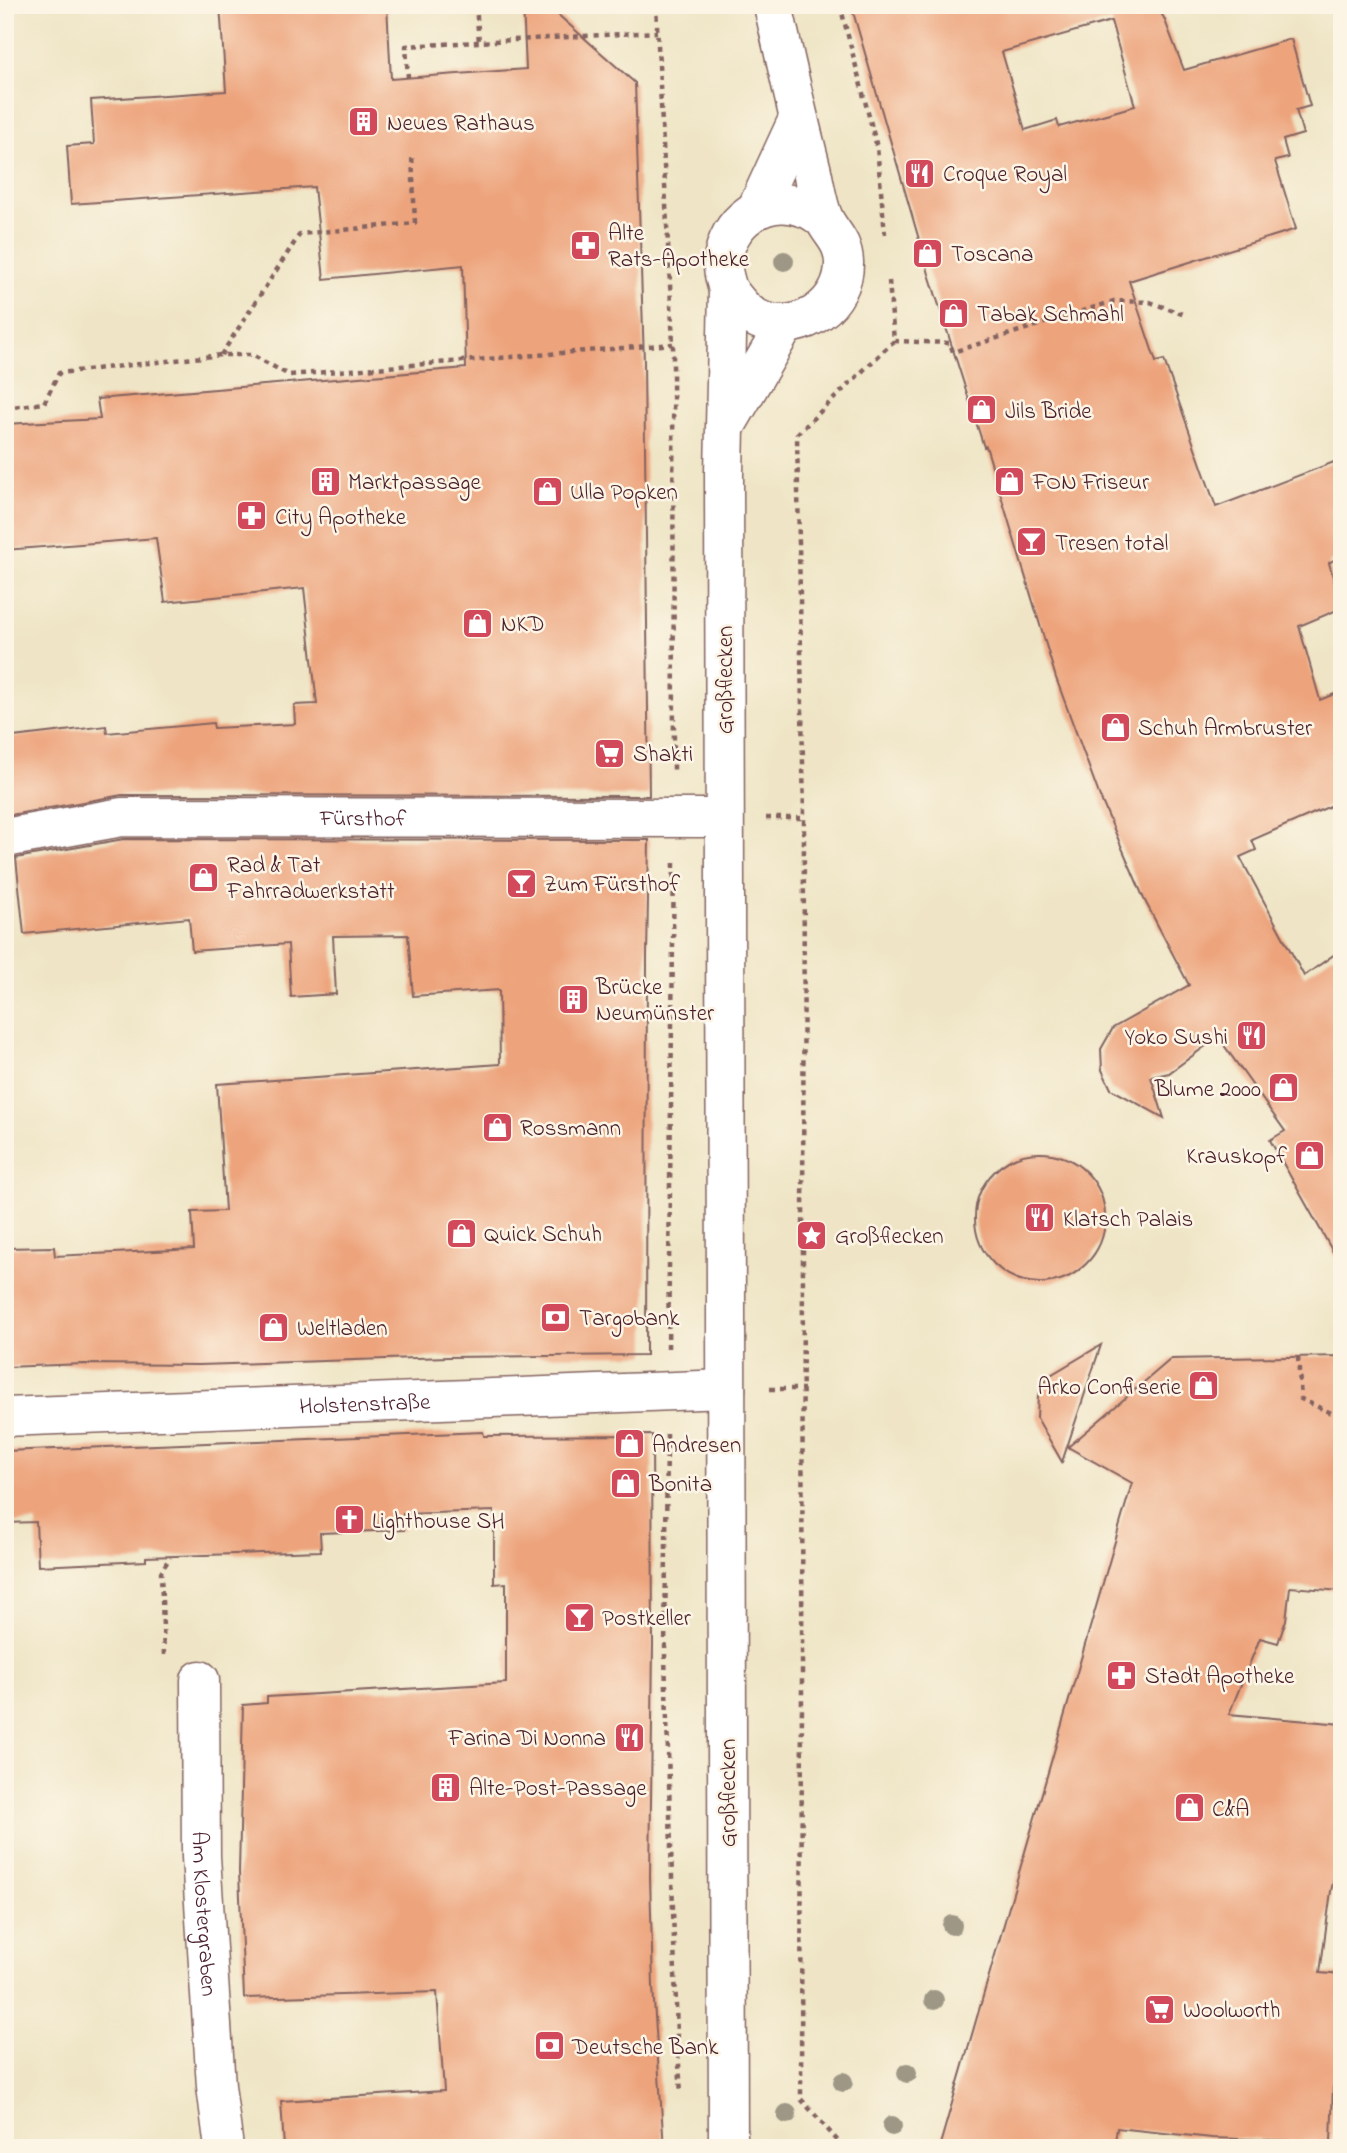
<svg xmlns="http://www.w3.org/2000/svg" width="1347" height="2153" font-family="'Indie Flower',sans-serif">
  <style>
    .building { fill: #eda47d; fill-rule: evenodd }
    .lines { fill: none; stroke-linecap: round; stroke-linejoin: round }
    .minor-casing { stroke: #846461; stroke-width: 41 }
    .path { stroke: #846461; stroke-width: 4.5; stroke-dasharray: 5 5; stroke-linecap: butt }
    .minor { stroke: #fff; stroke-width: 38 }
    .tree { fill: #9e9785 }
    .labels { text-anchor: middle; stroke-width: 5; stroke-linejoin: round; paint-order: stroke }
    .poi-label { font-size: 23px; fill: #4a1f2b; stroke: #fcf5e5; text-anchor: start }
    .street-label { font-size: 23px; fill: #4a1f2b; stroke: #fcf5e5 }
  </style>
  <rect width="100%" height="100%" fill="#fcf5e5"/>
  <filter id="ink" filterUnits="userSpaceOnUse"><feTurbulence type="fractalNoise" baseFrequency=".0143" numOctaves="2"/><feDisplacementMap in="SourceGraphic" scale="14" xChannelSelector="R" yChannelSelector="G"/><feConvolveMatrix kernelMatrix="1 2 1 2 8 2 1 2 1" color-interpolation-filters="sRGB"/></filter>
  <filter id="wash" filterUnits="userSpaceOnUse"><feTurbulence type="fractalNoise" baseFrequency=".00686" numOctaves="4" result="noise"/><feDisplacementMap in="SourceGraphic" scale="28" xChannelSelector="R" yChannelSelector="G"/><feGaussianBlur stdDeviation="1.57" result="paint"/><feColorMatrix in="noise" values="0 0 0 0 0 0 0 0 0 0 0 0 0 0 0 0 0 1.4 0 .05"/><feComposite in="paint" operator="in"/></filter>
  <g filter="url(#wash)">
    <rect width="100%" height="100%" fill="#efe5c6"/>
    <g id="blocks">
      <g class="building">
        <path d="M220,5H387L391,79L526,69L523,5H547L635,83L644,362L649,796L122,795L5,816V738L106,726L107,733L213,723L214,728L295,724L294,705L317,704L304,588L165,602L156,538L5,550V424L100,419L97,399L466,368L463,265L324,279L314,187L71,204L67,146L94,144L91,100L226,91Z"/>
        <path d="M851,5H1156L1164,18L1184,70L1291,39L1310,106L1296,110L1303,134L1283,140L1288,158L1275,161L1296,229L1129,281L1156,362L1164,360L1216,507L1342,459V555L1329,563L1342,608L1299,626L1320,700L1342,691V801L1252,840L1256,850L1240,857L1304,976L1342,949V1268L1270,1140L1285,1131L1218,1037L1169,1073L1151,1077L1164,1118L1111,1089L1102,1070L1101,1049L1113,1028L1189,985L1144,899L1100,797L1056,678L986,446L984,447L929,274ZM1111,21L1135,106L1059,127L1057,120L1025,130L1002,52Z"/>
        <path d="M124,839L649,840L647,956L646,1355L448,1357L199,1365L84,1364L5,1367V1248L54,1247L55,1256L194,1249L192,1212L225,1211L217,1084L500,1064L499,990L413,996L408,935L333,936L336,994L291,997L288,944L192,951L189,918L24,934L16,858Z"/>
        <circle cx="1040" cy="1218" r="65"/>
        <path d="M1101,1345L1062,1462L1037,1418L1038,1396L1049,1376Z"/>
        <path d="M1342,1356V1591L1290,1587L1286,1620L1278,1643L1260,1638L1229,1714L1342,1724V1846L1331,1891L1320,1973L1342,1975V2087H1333L1331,2142L1212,2138L1117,2128L1114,2148H939L1132,1483L1068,1447L1171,1359Z"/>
        <path d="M483,1432L484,1436L652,1435L653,1645L650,1877L653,1987L664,2148H284L281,2101L444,2091L437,1992L244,1998L239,1872L243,1705L267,1703V1697L506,1683V1583L494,1584V1511L403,1514L404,1530L320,1533L321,1551L146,1557V1561L38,1566L36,1522L5,1523V1451Z"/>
      </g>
    </g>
  </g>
  <g filter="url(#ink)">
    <use href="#blocks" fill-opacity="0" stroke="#846461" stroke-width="2"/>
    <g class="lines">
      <defs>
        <g id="minor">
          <path d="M757,208L798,119"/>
          <path d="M728,290C738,303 747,316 763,321C803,334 845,303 844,262C843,241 832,235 824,219C817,203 815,183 811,167C797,113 785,59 773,5"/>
          <path d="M726,426L785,325"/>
          <path id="s1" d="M5,838L122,817L724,818"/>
          <path id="s2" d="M5,1417L726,1389"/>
          <path id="s3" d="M200,1680L201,1857L216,2086L224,2148"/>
          <path d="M728,2148L724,473L728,290C726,282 722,272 723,263C725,222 765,192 805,208C812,210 818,215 824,219"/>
        </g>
      </defs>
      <use href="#minor" class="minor-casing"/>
      <g class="path">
        <path d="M476,5L479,42"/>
        <path d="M656,5L673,344L674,774"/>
        <path d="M840,5L877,147L885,234"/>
        <path d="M408,78L406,46L657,32"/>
        <path d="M894,341L950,343L953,352L1114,301L1150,302L1185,315"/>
        <path d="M221,355L300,234L415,223L412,155"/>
        <path d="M5,408L44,403L59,373L221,355H252L289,375L673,344"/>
        <path d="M766,818H804"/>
        <path d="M668,1348L674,860"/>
        <path d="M1298,1357L1301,1399L1342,1418"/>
        <path d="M770,1389H804"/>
        <path d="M667,1434L665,1656L677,2036L681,2093"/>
        <path d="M164,1655L161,1572L170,1557"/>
        <path d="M844,2148L801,2099L804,818L797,434L894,341L889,281"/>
      </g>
      <use href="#minor" class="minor"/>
    </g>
    <g class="tree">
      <circle cx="784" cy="261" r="10"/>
      <circle cx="952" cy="1925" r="10"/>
      <circle cx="934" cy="2000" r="10"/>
      <circle cx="907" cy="2073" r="10"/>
      <circle cx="843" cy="2082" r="10"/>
      <circle cx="787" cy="2114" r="10"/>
      <circle cx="892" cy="2126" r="10"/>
    </g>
  </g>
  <defs>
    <symbol id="building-square" viewBox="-11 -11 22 22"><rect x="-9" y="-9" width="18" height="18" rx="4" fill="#d1495b" stroke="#fcf5e5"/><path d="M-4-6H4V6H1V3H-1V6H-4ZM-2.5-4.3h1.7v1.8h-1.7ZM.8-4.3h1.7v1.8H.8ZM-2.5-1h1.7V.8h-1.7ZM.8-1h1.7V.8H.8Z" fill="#fff"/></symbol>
    <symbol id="restaurant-square" viewBox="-11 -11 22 22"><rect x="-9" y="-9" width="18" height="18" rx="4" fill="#d1495b" stroke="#fcf5e5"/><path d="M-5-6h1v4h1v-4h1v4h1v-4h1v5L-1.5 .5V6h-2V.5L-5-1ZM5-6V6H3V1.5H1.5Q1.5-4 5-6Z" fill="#fff"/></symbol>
    <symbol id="pharmacy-square" viewBox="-11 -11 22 22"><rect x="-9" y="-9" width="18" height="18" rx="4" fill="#d1495b" stroke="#fcf5e5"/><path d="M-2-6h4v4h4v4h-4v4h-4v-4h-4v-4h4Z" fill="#fff"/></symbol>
    <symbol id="shop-square" viewBox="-11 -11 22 22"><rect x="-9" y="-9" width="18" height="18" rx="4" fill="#d1495b" stroke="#fcf5e5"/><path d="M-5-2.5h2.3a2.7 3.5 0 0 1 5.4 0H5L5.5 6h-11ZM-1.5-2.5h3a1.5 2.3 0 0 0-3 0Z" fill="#fff"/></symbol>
    <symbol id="bar-square" viewBox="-11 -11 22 22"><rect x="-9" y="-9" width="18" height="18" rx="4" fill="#d1495b" stroke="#fcf5e5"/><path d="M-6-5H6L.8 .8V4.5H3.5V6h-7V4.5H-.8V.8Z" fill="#fff"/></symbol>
    <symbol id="supermarket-square" viewBox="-11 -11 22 22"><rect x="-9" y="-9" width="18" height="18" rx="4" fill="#d1495b" stroke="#fcf5e5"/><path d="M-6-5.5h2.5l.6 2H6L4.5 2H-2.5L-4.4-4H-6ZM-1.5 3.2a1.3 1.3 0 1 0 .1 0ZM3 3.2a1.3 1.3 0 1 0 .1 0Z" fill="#fff"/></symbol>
    <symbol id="sight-square" viewBox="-11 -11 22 22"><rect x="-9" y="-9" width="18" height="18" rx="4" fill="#d1495b" stroke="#fcf5e5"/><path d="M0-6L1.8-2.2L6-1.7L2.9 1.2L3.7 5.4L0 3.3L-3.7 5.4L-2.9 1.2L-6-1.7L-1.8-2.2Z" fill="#fff"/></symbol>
    <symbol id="bank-square" viewBox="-11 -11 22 22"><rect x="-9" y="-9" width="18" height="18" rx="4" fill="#d1495b" stroke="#fcf5e5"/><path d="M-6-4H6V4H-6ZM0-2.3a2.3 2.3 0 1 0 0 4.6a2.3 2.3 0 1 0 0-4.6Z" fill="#fff"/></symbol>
    <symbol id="church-square" viewBox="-11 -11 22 22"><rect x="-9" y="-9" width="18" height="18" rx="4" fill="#d1495b" stroke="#fcf5e5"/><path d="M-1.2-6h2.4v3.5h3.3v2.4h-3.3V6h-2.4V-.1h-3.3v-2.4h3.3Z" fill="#fff"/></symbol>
  </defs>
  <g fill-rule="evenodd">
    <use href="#building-square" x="346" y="104" width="35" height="35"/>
    <use href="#restaurant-square" x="902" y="156" width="35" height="35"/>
    <use href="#pharmacy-square" x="568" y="228" width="35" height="35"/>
    <use href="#shop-square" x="910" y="236" width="35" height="35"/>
    <use href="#shop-square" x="936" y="296" width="35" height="35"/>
    <use href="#shop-square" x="964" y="392" width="35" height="35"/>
    <use href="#building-square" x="308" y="464" width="35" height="35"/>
    <use href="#shop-square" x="992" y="464" width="35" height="35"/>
    <use href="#shop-square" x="530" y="474" width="35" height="35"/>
    <use href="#pharmacy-square" x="234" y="498" width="35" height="35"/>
    <use href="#bar-square" x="1014" y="524" width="35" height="35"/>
    <use href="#shop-square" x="460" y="606" width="35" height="35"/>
    <use href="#shop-square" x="1098" y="710" width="35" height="35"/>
    <use href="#supermarket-square" x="592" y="736" width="35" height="35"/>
    <use href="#shop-square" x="186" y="860" width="35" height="35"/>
    <use href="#bar-square" x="504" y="866" width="35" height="35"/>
    <use href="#building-square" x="556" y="982" width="35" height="35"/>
    <use href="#restaurant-square" x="1234" y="1018" width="35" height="35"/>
    <use href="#shop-square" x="1266" y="1070" width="35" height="35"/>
    <use href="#shop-square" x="480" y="1110" width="35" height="35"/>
    <use href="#shop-square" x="1292" y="1138" width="35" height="35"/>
    <use href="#restaurant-square" x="1022" y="1200" width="35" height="35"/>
    <use href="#shop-square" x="444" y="1216" width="35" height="35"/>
    <use href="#sight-square" x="794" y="1218" width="35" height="35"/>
    <use href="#bank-square" x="538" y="1300" width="35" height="35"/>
    <use href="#shop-square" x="256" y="1310" width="35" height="35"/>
    <use href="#shop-square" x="1186" y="1368" width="35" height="35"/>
    <use href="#shop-square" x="612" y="1426" width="35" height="35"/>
    <use href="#shop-square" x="608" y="1466" width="35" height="35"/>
    <use href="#church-square" x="332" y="1502" width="35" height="35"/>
    <use href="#bar-square" x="562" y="1600" width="35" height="35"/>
    <use href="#pharmacy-square" x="1104" y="1658" width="35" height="35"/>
    <use href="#restaurant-square" x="612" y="1720" width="35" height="35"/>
    <use href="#building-square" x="428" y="1770" width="35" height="35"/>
    <use href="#shop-square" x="1172" y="1790" width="35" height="35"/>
    <use href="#supermarket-square" x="1142" y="1992" width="35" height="35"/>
    <use href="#bank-square" x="532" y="2028" width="35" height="35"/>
  </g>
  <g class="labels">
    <g class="poi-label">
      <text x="387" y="130">Neues Rathaus</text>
      <text x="943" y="181">Croque Royal</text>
      <text x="608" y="240">Alte<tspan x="608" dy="26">Rats-Apotheke</tspan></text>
      <text x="951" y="261">Toscana</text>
      <text x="977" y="321">Tabak Schmahl</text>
      <text x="1005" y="418">Jils Bride</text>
      <text x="348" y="489">Marktpassage</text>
      <text x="1033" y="489">FON Friseur</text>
      <text x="570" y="499">Ulla Popken</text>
      <text x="275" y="524">City Apotheke</text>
      <text x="1055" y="550">Tresen total</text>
      <text x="501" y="631">NKD</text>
      <text x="1138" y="735">Schuh Armbruster</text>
      <text x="633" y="761">Shakti</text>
      <text x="227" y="872">Rad &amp; Tat<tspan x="227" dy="26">Fahrradwerkstatt</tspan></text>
      <text x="544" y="891">Zum Fürsthof</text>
      <text x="596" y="994">Brücke<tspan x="596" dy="26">Neumünster</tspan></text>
      <text x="1228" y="1044" text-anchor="end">Yoko Sushi</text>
      <text x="1261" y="1096" text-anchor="end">Blume 2000</text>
      <text x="520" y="1135">Rossmann</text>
      <text x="1287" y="1163" text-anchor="end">Krauskopf</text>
      <text x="1063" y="1226">Klatsch Palais</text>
      <text x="484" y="1241">Quick Schuh</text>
      <text x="835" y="1243">Großflecken</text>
      <text x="579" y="1325">Targobank</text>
      <text x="297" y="1335">Weltladen</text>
      <text x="1181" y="1394" text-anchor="end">Arko Confiserie</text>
      <text x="652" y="1452">Andresen</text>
      <text x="649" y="1491">Bonita</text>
      <text x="372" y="1528">Lighthouse SH</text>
      <text x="602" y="1625">Postkeller</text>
      <text x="1145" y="1683">Stadt Apotheke</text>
      <text x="606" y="1745" text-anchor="end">Farina Di Nonna</text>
      <text x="469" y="1795">Alte-Post-Passage</text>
      <text x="1212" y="1816">C&amp;A</text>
      <text x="1183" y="2017">Woolworth</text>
      <text x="572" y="2054">Deutsche Bank</text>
    </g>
    <g class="street-label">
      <text transform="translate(724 680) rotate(-90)" y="8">Großflecken</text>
      <text dy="8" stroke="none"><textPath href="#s1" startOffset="360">Fürsthof</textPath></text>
      <text dy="8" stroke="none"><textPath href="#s2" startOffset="360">Holstenstraße</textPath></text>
      <text transform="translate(727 1793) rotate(-90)" y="8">Großflecken</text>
      <text dy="8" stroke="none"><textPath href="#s3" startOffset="234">Am Klostergraben</textPath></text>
    </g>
  </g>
  <rect width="1347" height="2153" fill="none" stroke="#fcf5e5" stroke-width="28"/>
</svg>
